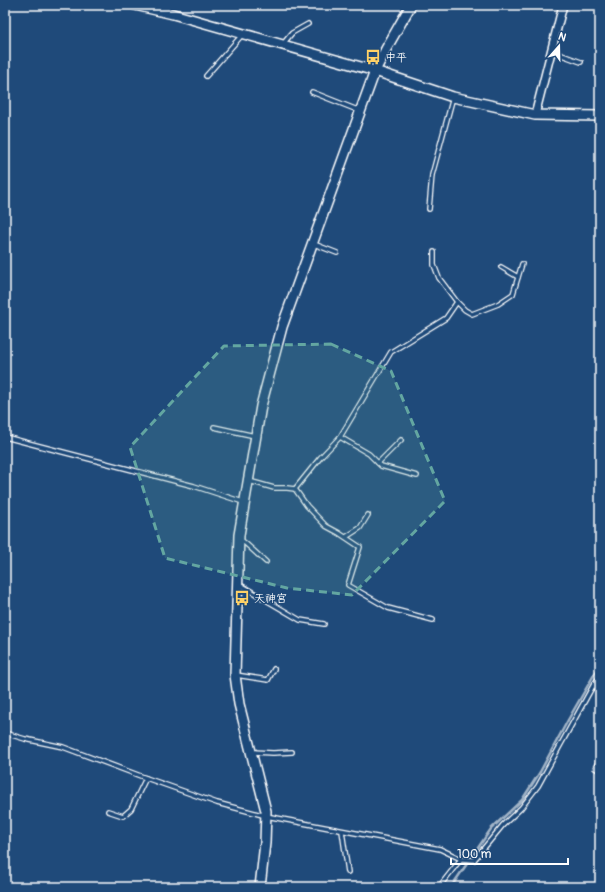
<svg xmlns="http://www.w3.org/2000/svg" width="605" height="892" font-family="Pangolin,'LXGW WenKai TC',sans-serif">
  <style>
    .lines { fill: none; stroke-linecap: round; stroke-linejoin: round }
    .stream { stroke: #a3b5c8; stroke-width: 2.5 }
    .lane-casing { stroke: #fff; stroke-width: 6 }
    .street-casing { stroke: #fff; stroke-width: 10 }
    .secondary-casing { stroke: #fff; stroke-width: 12 }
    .lane { stroke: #1f4a7a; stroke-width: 3.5 }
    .street { stroke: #1f4a7a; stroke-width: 7 }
    .secondary { stroke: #1f4a7a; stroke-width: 9 }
    .marked { fill: #63a6a1; fill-opacity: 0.2; stroke: #63a6a1; stroke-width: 3; stroke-dasharray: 8 5; stroke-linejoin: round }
    .labels { text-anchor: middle; stroke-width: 3; stroke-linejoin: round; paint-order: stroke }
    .poi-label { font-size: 11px; fill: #fff; stroke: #1f4a7a; text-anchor: start }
  </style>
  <rect width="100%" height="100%" fill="#1f4a7a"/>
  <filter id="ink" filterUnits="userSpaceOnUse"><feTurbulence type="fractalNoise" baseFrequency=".025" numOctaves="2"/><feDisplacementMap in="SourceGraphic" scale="8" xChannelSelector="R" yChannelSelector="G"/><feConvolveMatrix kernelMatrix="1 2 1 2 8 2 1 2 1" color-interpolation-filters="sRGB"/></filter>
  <g filter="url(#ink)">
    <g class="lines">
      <path class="stream" d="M451,887L491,829L522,800L540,772L568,720L595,673L600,667"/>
      <defs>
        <g id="lane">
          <path d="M283,44L292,33L308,24"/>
          <path d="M551,51L581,62"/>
          <path d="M206,76L242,35"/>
          <path d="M312,92L360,111"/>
          <path d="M429,209L432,175L453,97"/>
          <path d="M314,244L337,253"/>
          <path d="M434,252V265L439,278L457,302"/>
          <path d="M501,267L518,277"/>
          <path d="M214,427L255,436"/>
          <path d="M5,437L194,486L243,502"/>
          <path d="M340,437L369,454L381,466L417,476"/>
          <path d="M378,463L401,440"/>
          <path d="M249,481L274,488H287L295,489L320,458L340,437L391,352L446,318L457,302L465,310L472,314L498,304L513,294L522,264"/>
          <path d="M295,489L307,506L326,526L339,533L360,547L348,585L388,608L433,620"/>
          <path d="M346,537L360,528L368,515"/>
          <path d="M239,539L245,543L266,562"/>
          <path d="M239,584L300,620L324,624"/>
          <path d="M236,675L268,680L274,669"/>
          <path d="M594,684L600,693"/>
          <path d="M5,733L25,739L63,747L146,778L217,803L266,816L440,849L461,859L474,860L503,825L521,808L538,786L594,684L600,677"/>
          <path d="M253,752L273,753L292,752"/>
          <path d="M600,759L595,768L600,771"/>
          <path d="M108,811L123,816L131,809L146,778"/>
          <path d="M342,831L348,872"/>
          <path d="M439,887L461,859"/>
        </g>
        <path id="street" d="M535,115L563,5"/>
        <g id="secondary">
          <path d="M135,5L173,14L375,71L453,97L535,115L600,116"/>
          <path d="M260,887L265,843L266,811L239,704L235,675L239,535L261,406L282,327L375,71L386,49L411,5"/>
        </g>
      </defs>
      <use href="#lane" class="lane-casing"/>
      <use href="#street" class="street-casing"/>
      <use href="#secondary" class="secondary-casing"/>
      <use href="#lane" class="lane"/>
      <use href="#street" class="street"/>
      <use href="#secondary" class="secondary"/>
    </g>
  </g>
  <path class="marked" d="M331,344L391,371L445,501L352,595L287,588L165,558L130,447L224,346Z"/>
  <defs>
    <symbol id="bus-bare" viewBox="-9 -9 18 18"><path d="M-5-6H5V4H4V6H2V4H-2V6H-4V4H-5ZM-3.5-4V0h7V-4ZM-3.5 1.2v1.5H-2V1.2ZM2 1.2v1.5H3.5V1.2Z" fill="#ffd166" stroke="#1f4a7a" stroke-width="2.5" paint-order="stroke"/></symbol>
  </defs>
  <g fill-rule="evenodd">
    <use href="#bus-bare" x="362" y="46" width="22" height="22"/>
    <use href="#bus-bare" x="231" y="587" width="22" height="22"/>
  </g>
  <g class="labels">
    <g class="poi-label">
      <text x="385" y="61">中平</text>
      <text x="254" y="602">天神宮</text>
    </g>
  </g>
  <rect width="605" height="892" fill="none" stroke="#1f4a7a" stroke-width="20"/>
  <rect x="10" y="10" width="585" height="872" fill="none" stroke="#fff" stroke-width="1.5" filter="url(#ink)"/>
  <g transform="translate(559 46) rotate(20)" stroke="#1f4a7a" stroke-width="3" paint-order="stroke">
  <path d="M0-3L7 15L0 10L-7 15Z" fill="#ffffff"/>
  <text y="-6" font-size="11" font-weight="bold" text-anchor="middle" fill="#ffffff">N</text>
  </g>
  <path d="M451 858v6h117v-6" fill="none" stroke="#ffffff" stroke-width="2"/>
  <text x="457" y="858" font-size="12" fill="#ffffff" stroke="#1f4a7a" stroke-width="3" paint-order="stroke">100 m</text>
</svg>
